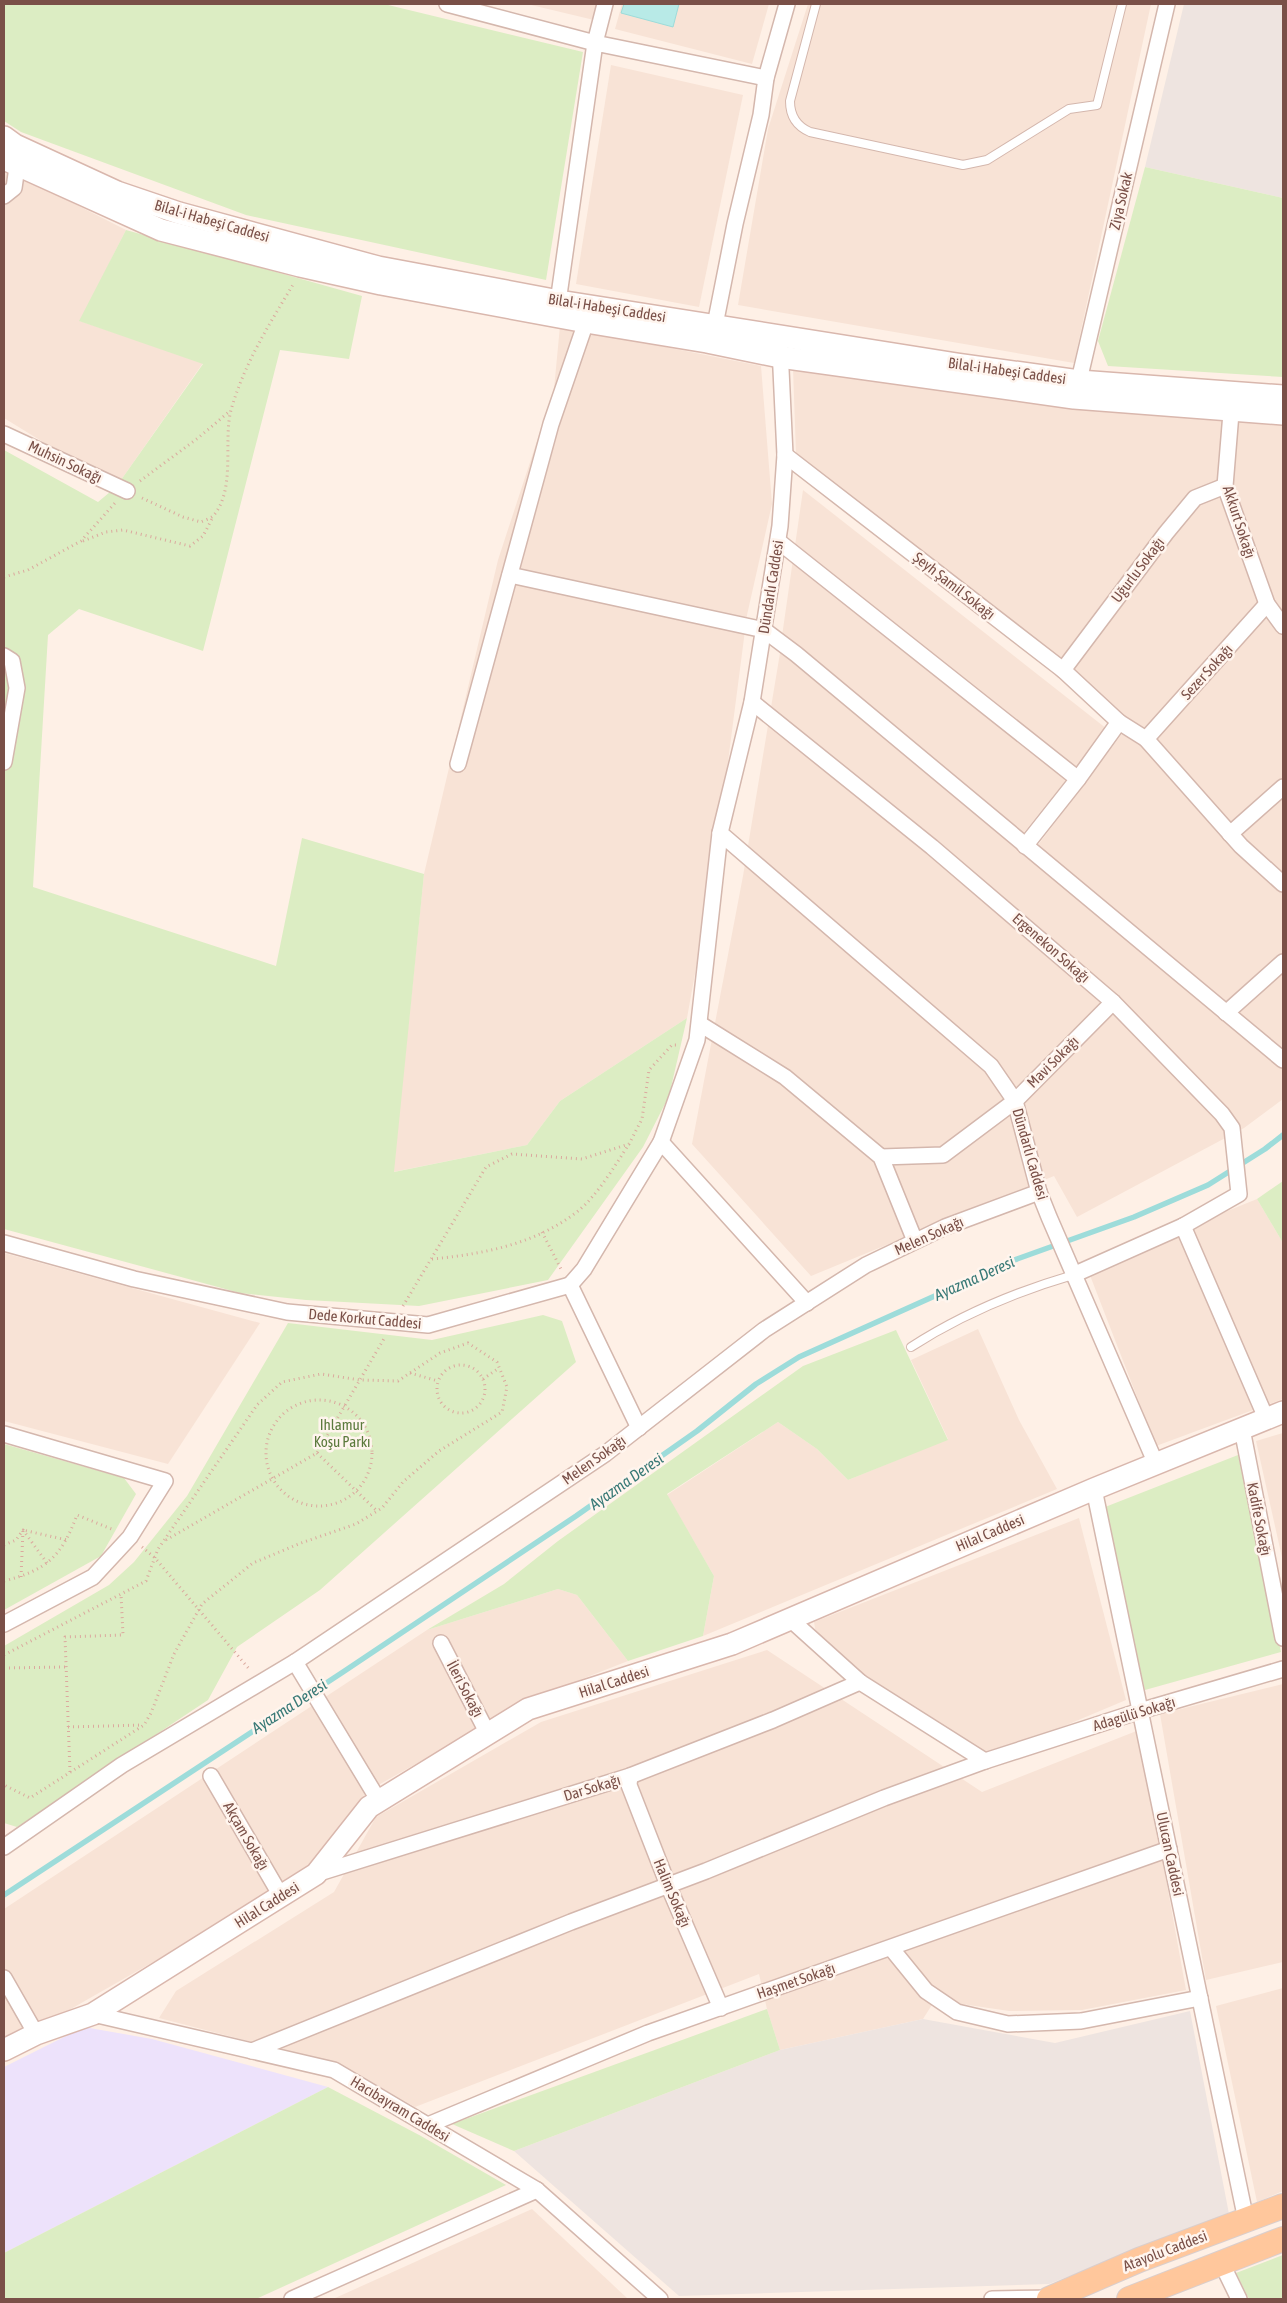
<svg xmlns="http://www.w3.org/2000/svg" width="1287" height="2303" font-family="'Asap Condensed',sans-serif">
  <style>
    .residential { fill: #f8e3d6 }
    .industrial { fill: #eee4e0 }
    .education { fill: #ede2fb }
    .green { fill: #dcedc3 }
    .water { fill: #b8eae7; stroke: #9ddcda }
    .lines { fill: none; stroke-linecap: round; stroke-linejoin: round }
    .stream { stroke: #9ddcda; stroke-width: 5.5 }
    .lane-casing { stroke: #d4b7ad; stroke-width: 10 }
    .street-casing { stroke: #d4b7ad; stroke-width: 18 }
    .secondary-casing { stroke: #d9b7ad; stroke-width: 24 }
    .primary-casing { stroke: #dacecc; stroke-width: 26 }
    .path { stroke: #dba99e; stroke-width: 3; stroke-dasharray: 1 4; stroke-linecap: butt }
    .lane { stroke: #fff; stroke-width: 8 }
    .street { stroke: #fff; stroke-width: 15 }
    .secondary { stroke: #fff; stroke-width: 21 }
    .primary { stroke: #ffc79c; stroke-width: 24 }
    .labels { text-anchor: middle; stroke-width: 5; stroke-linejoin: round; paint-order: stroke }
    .street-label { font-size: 15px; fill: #7a5048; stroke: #fff5ee }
    .park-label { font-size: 15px; fill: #5b7a3c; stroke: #fff5ee }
    .water-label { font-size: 16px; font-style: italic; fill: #387976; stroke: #fff5ee }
  </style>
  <rect width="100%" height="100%" fill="#fef0e6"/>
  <g class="residential">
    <path d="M527,4H598L594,20Z"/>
    <path d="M622,4H769L752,64L615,29Z"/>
    <path d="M808,4H1151L1074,363L738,305L768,129Z"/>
    <path d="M611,65L743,95L699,307L576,284Z"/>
    <path d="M4,168L126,230L80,321L203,363L116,487L4,418Z"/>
    <path d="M560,326L761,366L772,504L747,615L715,862L687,1018L560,1101L527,1145L393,1172L424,874L498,560L554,389Z"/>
    <path d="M793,368L1283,423V1099L1244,1128L1077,1217L1054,1176L811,1276L692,1144L743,876L781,647L1029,857L1131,722L796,454Z"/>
    <path d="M803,490L1107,729L1021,836L782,636Z"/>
    <path d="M1257,1199L1283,1243V1399L1156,1446L1086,1265L1151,1242Z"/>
    <path d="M4,1253L260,1323L168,1464L4,1421Z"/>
    <path d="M978,1329L1019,1420L1057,1489L703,1636L714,1576L667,1495L778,1422L817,1449L848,1480L948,1439L911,1360Z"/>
    <path d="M1283,1433V1562L1256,1441Z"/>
    <path d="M1079,1518L1126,1700L983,1760L817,1640L814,1622Z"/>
    <path d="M558,1589L577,1595L628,1661L531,1699L366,1792L314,1870L69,2010L4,2041V1909L427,1630Z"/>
    <path d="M767,1650L982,1792L1139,1730L1186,1990L1082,2010L1009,2011L935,2000L923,2019L780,2050L767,2009L759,1974L415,2107L341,2065L159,2018L176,1991L334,1892L376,1817L541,1722Z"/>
    <path d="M1283,1684V1962L1206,1980L1160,1714Z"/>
    <path d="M1283,1988V2191L1257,2202L1216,2006Z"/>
    <path d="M532,2209L628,2299H333Z"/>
  </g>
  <g class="industrial">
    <path d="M1184,4H1283V198L1145,167Z"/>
    <path d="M1190,2011L1229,2214L1049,2284L679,2296L514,2151L780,2050L923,2019L1055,2043Z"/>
  </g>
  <path class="education" d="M84,2027L152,2039L328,2087L4,2253V2067Z"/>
  <g class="green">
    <path d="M4,4H384L583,52L546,280L246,215L21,132L4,121Z"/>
    <path d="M1145,167L1283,198V377L1108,366L1098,341Z"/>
    <path d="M126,230L362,296L349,359L280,350L203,651L79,609L48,635L33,887L276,966L302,838L424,874L394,1172L527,1145L560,1101L687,1018L669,1096L643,1147L548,1280L419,1306L306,1300L240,1293L4,1229V450L98,502L116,487L203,364L79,321Z"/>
    <path d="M1283,1181V1243L1257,1199Z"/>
    <path d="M543,1315L562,1321L576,1362L320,1590L237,1647L208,1700L17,1827L4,1823V1646L109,1585L134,1562L187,1496L288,1323L432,1340Z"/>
    <path d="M896,1330L948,1440L848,1480L817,1449L778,1422L667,1494L714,1576L703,1636L628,1661L577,1595L558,1589L427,1630L504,1584L558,1541L803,1366Z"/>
    <path d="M4,1444L124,1478L136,1494L101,1556L4,1610Z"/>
    <path d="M1238,1455L1281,1652L1145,1690L1100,1509Z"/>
    <path d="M767,2009L780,2050L514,2151L452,2124Z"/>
    <path d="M328,2087L421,2136L506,2185L256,2299H4V2253Z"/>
    <path d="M1283,2255V2299H1249L1236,2273Z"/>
  </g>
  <path class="water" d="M624,4H679L673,27L621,13Z"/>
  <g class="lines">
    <path class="stream" d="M4,1895L343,1672L576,1516L697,1431L756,1384L799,1357L1017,1259L1134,1217L1208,1185L1265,1149L1283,1135"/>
    <defs>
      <g id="lane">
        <path d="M816,4L790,101C790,116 796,126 810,132L963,165L987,160L1069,109L1097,105L1122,4"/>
        <path d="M911,1347C962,1314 1015,1292 1073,1275"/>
      </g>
      <g id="street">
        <path d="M447,4L595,43L605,4"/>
        <path d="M4,196L14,188L17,167"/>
        <path d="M557,309L595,43L766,78"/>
        <path d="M711,333L715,325L735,224L761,115L766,78L787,4"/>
        <path d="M780,348L785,455L780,526L752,702L720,833L991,1066L1015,1101L1039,1192L1049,1217L1156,1464"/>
        <path d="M1077,389L1167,4"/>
        <path d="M1232,401L1225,486L1267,604L1283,626"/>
        <path d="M4,434L127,491"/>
        <path d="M785,455L1063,670L1119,722L1078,779"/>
        <path d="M778,541L1078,779L1025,846"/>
        <path d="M510,575L764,630L796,654L1283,1060"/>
        <path d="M4,656L12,661L17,688L4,762"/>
        <path d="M1063,670L1166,533L1195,498L1225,486"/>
        <path d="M752,702L932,847L1113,1002L1222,1114L1232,1128L1239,1194L1183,1226"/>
        <path d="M1119,722L1146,739L1241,846L1283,884"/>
        <path d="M1146,739L1267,604"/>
        <path d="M458,764L551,424L586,322"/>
        <path d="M1230,834L1283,787"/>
        <path d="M1226,1013L1283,962"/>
        <path d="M700,1024L785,1077L881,1157L915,1241"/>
        <path d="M661,1142L697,1040L720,833"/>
        <path d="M881,1157L943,1155L1015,1101L1113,1002"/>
        <path d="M4,1243L134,1279L287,1312L428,1325L570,1285L639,1428"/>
        <path d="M1073,1275L1183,1226L1266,1418"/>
        <path d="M570,1285L584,1269L661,1142L807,1303"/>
        <path d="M1242,1429L1283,1638"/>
        <path d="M4,1434L165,1481L130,1537L93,1577L4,1624"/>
        <path d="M1094,1489L1246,2220"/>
        <path d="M441,1643L488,1734"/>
        <path d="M295,1662L379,1801"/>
        <path d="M985,1761L1140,1711L1283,1669"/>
        <path d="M211,1776L281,1896"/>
        <path d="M630,1776L629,1785L668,1885L721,2008"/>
        <path d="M4,1847L122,1765L295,1662L605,1454L764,1330L866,1265L945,1227L1039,1192"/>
        <path d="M316,1874L630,1776L773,1720L860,1682"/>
        <path d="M891,1948L926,1991L957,2012L1008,2024L1081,2021L1200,1998"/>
        <path d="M4,1978L36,2034"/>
        <path d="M93,2014L334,2070L537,2190L660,2299"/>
        <path d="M252,2051L571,1922L706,1871L884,1798L985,1761L860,1682L790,1619"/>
        <path d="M428,2125L648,2033L1169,1849"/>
        <path d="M1222,2264L1239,2299"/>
        <path d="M292,2299L537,2190"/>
        <path d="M992,2299L1056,2298"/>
      </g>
      <g id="secondary">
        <path d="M4,137L15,145L117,192L179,213L378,267L559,301L957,364L1079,381L1283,396"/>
        <path d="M4,159L161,230L300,266L381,284L586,322L707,342L780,357L1074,398L1283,414"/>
        <path d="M4,2050L36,2034L93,2014L316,1874L369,1807L528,1709L732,1644L1094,1489L1283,1412"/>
      </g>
      <g id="primary">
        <path d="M1049,2299L1139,2260L1283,2206"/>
        <path d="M1129,2299L1283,2239"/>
      </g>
    </defs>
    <use href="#lane" class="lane-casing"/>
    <use href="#street" class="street-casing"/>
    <use href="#secondary" class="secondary-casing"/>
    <use href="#primary" class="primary-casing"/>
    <g class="path">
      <path d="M140,481L198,438L230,411"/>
      <path d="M142,498L183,517L201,522C205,520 212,518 214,515C236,488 223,440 231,410C244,364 270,323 294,283"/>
      <path d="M83,541L106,532L123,530L190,546L203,536L213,517"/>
      <path d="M4,577L28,570L81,541L115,503"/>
      <path d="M542,1232L561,1269"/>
      <path d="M432,1259C484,1254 536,1244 578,1211C597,1196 616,1164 629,1144"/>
      <path d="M403,1306L486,1167L512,1154L582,1159L629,1144L642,1119L649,1070L672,1045H677"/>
      <circle cx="461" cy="1389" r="24"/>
      <path d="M410,1373L438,1381"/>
      <path d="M483,1379L499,1368"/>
      <circle cx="319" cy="1453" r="53"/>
      <path d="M317,1453L377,1511"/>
      <path d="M166,1540L317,1453L385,1337"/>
      <path d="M4,1545L16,1540L23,1530L47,1563"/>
      <path d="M142,1547L155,1558L250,1670"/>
      <path d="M21,1577L23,1530L67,1540"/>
      <path d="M4,1581C47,1570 61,1557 77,1515L114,1530"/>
      <path d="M4,1655L146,1581L158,1549L257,1405L282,1382L321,1374L360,1380L398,1381L440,1353L468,1343L497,1362L507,1387L502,1412L439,1451L403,1482L382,1508L356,1524L301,1543L253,1563L202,1604L174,1654L151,1713L144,1725L30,1798L4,1785"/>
      <path d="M4,1668L66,1667"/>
      <path d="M68,1727L143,1725"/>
      <path d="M70,1772L65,1637L123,1635L121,1594"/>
    </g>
    <use href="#lane" class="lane"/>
    <use href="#street" class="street"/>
    <use href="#secondary" class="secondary"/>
    <use href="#primary" class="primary"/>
  </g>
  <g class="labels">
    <g class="street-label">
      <text transform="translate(1121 201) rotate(-77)" y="5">Ziya Sokak</text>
      <text transform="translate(212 221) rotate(16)" y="5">Bilal-i Habeşi Caddesi</text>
      <text transform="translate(607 308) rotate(9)" y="5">Bilal-i Habeşi Caddesi</text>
      <text transform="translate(1007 371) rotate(8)" y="5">Bilal-i Habeşi Caddesi</text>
      <text transform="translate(65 462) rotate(25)" y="5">Muhsin Sokağı</text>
      <text transform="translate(1239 522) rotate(72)" y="5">Akkurt Sokağı</text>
      <text transform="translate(1138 570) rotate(-53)" y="5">Uğurlu Sokağı</text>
      <text transform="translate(954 586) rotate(38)" y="5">Şeyh Şamil Sokağı</text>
      <text transform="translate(771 587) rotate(-81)" y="5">Dündarlı Caddesi</text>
      <text transform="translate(1207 672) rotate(-48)" y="5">Sezer Sokağı</text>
      <text transform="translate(1051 948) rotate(41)" y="5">Ergenekon Sokağı</text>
      <text transform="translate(1053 1062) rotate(-45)" y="5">Mavi Sokağı</text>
      <text transform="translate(1030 1154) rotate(74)" y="5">Dündarlı Caddesi</text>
      <text transform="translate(929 1236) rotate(-24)" y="5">Melen Sokağı</text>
      <text transform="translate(365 1319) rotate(5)" y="5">Dede Korkut Caddesi</text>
      <text transform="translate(594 1460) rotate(-35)" y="5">Melen Sokağı</text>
      <text transform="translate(1259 1519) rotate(79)" y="5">Kadife Sokağı</text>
      <text transform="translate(990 1533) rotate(-23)" y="5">Hilal Caddesi</text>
      <text transform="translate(614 1682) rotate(-18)" y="5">Hilal Caddesi</text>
      <text transform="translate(465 1689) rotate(62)" y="5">İleri Sokağı</text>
      <text transform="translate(1134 1714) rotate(-17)" y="5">Adagülü Sokağı</text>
      <text transform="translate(592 1788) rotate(-17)" y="5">Dar Sokağı</text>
      <text transform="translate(246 1836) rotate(60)" y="5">Akçam Sokağı</text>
      <text transform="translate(1170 1854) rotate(78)" y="5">Ulucan Caddesi</text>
      <text transform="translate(672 1893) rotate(67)" y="5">Halim Sokağı</text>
      <text transform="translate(267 1905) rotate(-32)" y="5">Hilal Caddesi</text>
      <text transform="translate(796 1981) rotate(-19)" y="5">Haşmet Sokağı</text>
      <text transform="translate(400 2109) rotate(31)" y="5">Hacıbayram Caddesi</text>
      <text transform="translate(1165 2251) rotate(-21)" y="5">Atayolu Caddesi</text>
    </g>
    <g class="park-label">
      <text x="342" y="1430">Ihlamur<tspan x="342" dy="17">Koşu Parkı</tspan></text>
    </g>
    <g class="water-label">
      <text transform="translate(974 1278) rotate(-24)" y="6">Ayazma Deresi</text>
      <text transform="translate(626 1481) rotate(-35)" y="6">Ayazma Deresi</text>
      <text transform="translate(289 1706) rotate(-33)" y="6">Ayazma Deresi</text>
    </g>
  </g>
  <rect width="1287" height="2303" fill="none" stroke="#7a5048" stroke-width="10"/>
</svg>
